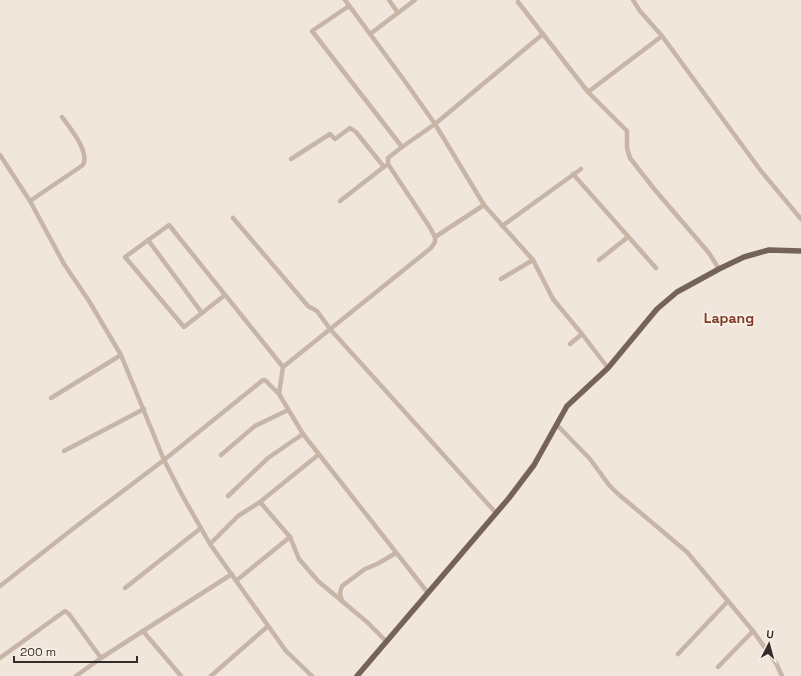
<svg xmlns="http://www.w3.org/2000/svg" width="801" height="676" font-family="'Space Grotesk',sans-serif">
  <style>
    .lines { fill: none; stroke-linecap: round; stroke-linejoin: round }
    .minor { stroke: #c7b6a8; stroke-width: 4.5 }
    .major { stroke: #75635a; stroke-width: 5.5 }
    .labels { text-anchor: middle; stroke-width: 3.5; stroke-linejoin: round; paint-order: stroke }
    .quarter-label { font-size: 14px; font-weight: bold; fill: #7e3a27; stroke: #f8f0e7 }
  </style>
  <rect width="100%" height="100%" fill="#f0e6db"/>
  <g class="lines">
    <g class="minor">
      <path d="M345,0L404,80L435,124L484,205L533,260L553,299L582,334L608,368"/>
      <path d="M389,0L398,13"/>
      <path d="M633,0L640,11L662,36L761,171L801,219"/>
      <path d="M518,2L588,92L627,131V148L630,158L655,190L709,253L719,269"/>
      <path d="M349,6L312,31L402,147"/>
      <path d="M370,34L415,0"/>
      <path d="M588,92L662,36"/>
      <path d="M0,155L30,201L64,264L89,301L121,355L164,460L182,495L210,544L286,651L312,676"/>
      <path d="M291,159L330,134L335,139L350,128L356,132L384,167"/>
      <path d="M573,174L656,268"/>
      <path d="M30,201L83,165C90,152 70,128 62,117"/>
      <path d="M340,201L385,166"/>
      <path d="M233,218L308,306L317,311L330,329L496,513"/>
      <path d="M502,226L581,169"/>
      <path d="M435,237L429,226L388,164V158L402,147L435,124L543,34"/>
      <path d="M148,240L202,313"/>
      <path d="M599,260L628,237"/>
      <path d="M501,279L533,260"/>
      <path d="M225,295L184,327L125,257L169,225L283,367L279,394L303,434L428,593"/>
      <path d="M570,344L582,334"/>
      <path d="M283,367L431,248L435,242V237L484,205"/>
      <path d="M51,398L121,355"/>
      <path d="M557,425L590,459L609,485L617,493L687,552L753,631L776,663L782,676"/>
      <path d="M64,451L144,409"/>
      <path d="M221,455L255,426L288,410"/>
      <path d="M228,496L268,458L303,434"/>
      <path d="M260,502L290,537L299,559L318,581L367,622L387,642"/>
      <path d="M210,544L238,516L260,502L318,455"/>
      <path d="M237,580L290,537"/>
      <path d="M0,586L74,528L164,460L263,380H265L279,394"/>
      <path d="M125,588L201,528"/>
      <path d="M342,601L340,593L342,586L365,569L377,564L396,553"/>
      <path d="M143,631L181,676"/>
      <path d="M678,654L728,601"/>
      <path d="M0,658L65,611L69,614L101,658"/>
      <path d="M718,667L753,631"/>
      <path d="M76,676L101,658L232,574"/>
      <path d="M211,676L268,626"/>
    </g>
    <path class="major" d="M357,676L509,498L534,465L567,406L608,368L657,309L677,292L719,269L744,257L769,250L801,251"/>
  </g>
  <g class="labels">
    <g class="quarter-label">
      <text x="729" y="323">Lapang</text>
    </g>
  </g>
  <g transform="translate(769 644) rotate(6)" stroke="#f8f0e7" stroke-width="3" paint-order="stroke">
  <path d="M0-3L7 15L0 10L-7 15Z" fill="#342c28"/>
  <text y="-6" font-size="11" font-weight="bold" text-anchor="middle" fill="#342c28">U</text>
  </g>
  <path d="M14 656v6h123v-6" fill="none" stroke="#342c28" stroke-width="2"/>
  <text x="20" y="656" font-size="12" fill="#342c28" stroke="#f8f0e7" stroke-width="3" paint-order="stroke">200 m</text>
</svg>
